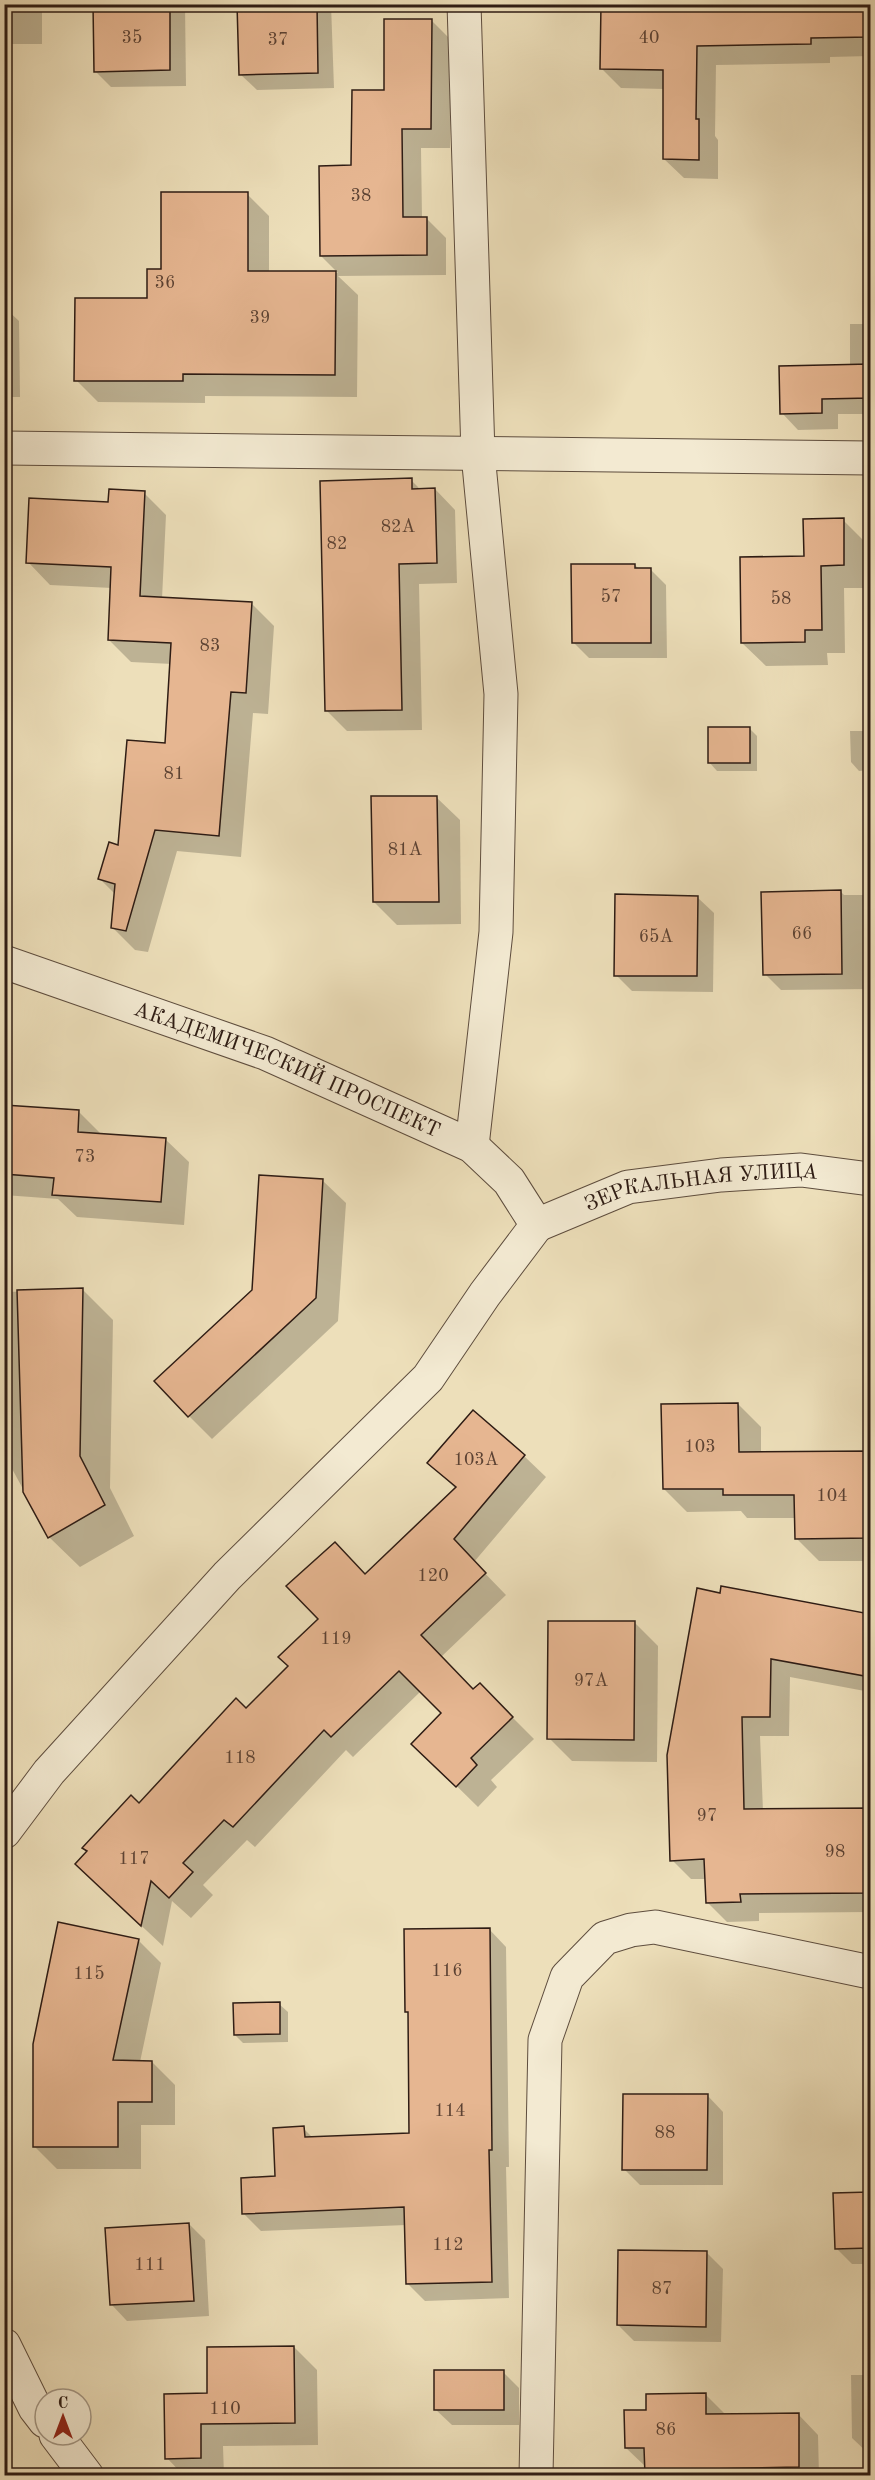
<svg xmlns="http://www.w3.org/2000/svg" width="875" height="2480" font-family="'Old Standard TT',serif">
  <style>
    .shadow { fill: #0003 }
    .building { fill: #e6b691; stroke: #2e1c14; stroke-width: 1.5 }
    .lines { fill: none; stroke-linecap: round; stroke-linejoin: round }
    .minor-casing { stroke: #5e4d3e; stroke-width: 35 }
    .minor { stroke: #f3ead2; stroke-width: 33 }
    .labels { text-anchor: middle; stroke-width: 6; stroke-linejoin: round; paint-order: stroke }
    .number-label { font-size: 18px; fill: #5c4233 }
    .street-label { font-size: 21px; fill: #2e1c14; stroke: #f3ead2 }
  </style>
  <rect width="100%" height="100%" fill="#eddfba"/>
  <filter id="stains"><feTurbulence type="fractalNoise" baseFrequency=".00333" numOctaves="4"/><feColorMatrix values="0 0 0 0 .2 0 0 0 0 .09 0 0 0 0 .02 0 0 0 .5 -.17"/></filter>
  <radialGradient id="worn" r=".72"><stop offset=".6" stop-color="#630" stop-opacity="0"/><stop offset="1" stop-color="#630" stop-opacity=".3"/></radialGradient>
  <g class="shadow">
    <rect x="4" y="4" width="38" height="40"/>
    <path d="M95,4H185L186,86L111,87L95,71Z"/>
    <path d="M239,4H331L334,88L257,90L240,74Z"/>
    <path d="M602,4H870V56L830,57V63L716,65L715,136L718,140V179L684,178L664,159V89L621,88L601,68Z"/>
    <path d="M431,20L451,40L450,148H421L422,218H426L446,238V275L338,276L358,295L357,397L205,396V403L98,402L76,380L148,299L163,270L247,194L269,216V272L338,273L321,256L353,166L385,92Z"/>
    <path d="M4,307L19,321L20,397H4Z"/>
    <path d="M850,324H870V414H838V429L798,430L782,413L850,366Z"/>
    <path d="M411,480L421,490L435,489L455,510L457,583L419,584L422,730L347,731L326,710Z"/>
    <path d="M144,493L166,515L162,599L252,604L274,626L268,714L253,713L241,857L177,851L148,952L135,950L112,927L115,894L100,879L119,847L167,744L172,664L131,662L109,640L112,588L50,585L28,562L110,503Z"/>
    <path d="M843,520L866,543L867,588H844L845,653H827L828,665L766,666L742,643L805,557Z"/>
    <path d="M635,565L639,569H650L666,585L667,658H589L573,642Z"/>
    <path d="M749,728L757,736V771H717L709,762Z"/>
    <path d="M850,731H870V770L859,771L851,762Z"/>
    <path d="M436,797L460,820L461,924L397,925L374,902Z"/>
    <path d="M840,891L844,895H870V989L781,990L765,974Z"/>
    <path d="M697,897L714,913L713,992L632,991L616,975Z"/>
    <path d="M4,1107L79,1112L102,1135L165,1139L189,1162L184,1225L77,1217L58,1199L4,1195Z"/>
    <path d="M322,1180L346,1203L338,1321L212,1439L189,1416Z"/>
    <path d="M83,1290L113,1320L110,1488L134,1536L80,1567L49,1537L4,1454V1292Z"/>
    <path d="M738,1404L761,1427V1453L870,1452V1561H819L796,1538V1518H747L741,1511L687,1512L664,1489Z"/>
    <path d="M473,1412L524,1456L546,1477L474,1562L506,1595L441,1657L474,1691L480,1685L534,1739L491,1780L497,1787L478,1807L414,1744L443,1713L421,1691L353,1757L346,1750L255,1847L247,1840L203,1885L213,1895L191,1918L172,1901L163,1946L98,1885L139,1805L246,1710L290,1667L320,1619L335,1544L366,1575L456,1489L429,1463Z"/>
    <path d="M4,1569L10,1676L4,1677Z"/>
    <path d="M723,1588L870,1616V1692L790,1677L789,1736H760L763,1811L870,1810V1912L759,1913V1921L727,1922L707,1902V1879H691L672,1860Z"/>
    <path d="M635,1623L658,1646L657,1762L572,1761L549,1738Z"/>
    <path d="M489,1929L506,1947L509,2167H506L509,2298L425,2301L408,2284L406,2225L261,2231L244,2214L277,2178L303,2128L314,2139L411,2135L410,2014L407,2011Z"/>
    <path d="M138,1940L161,1963L140,2062H152L175,2085V2125H141V2169H57L34,2146Z"/>
    <path d="M279,2004L288,2012V2042L243,2043L235,2035Z"/>
    <path d="M868,2059H870V2142L866,2138Z"/>
    <path d="M707,2095L723,2112V2185H640L624,2169Z"/>
    <path d="M870,2193V2264H852L836,2248L835,2194Z"/>
    <path d="M189,2224L205,2240L209,2316L127,2321L111,2304Z"/>
    <path d="M706,2252L723,2269L721,2342L634,2341L618,2325Z"/>
    <path d="M294,2347L317,2370L318,2445L223,2446L224,2476H184L167,2458L209,2395Z"/>
    <path d="M503,2372L519,2388V2425H452L435,2409Z"/>
    <path d="M851,2375H870V2455L852,2438Z"/>
    <path d="M705,2394L725,2414H798L818,2435L819,2476H646V2467L626,2448L647,2411Z"/>
    <path d="M396,2470L401,2476H314L313,2473Z"/>
  </g>
  <g class="building">
    <path d="M93,4H170V70L94,72Z"/>
    <path d="M237,4H317L318,73L239,75Z"/>
    <path d="M601,4H870V37L811,38V44L697,46L696,119H699V160L663,159V70L600,69Z"/>
    <path d="M384,19H432L431,129H402L403,217H427V255L320,256L319,166L351,165L352,90H384Z"/>
    <path d="M161,192H248V271H336L335,375L183,374V381H74L75,298H147V269H161Z"/>
    <path d="M870,364V398L822,399V413L780,414L779,366Z"/>
    <path d="M412,478V489L435,488L437,563L399,564L402,710L325,711L320,481Z"/>
    <path d="M109,489L145,491L140,596L252,602L246,693L231,692L219,836L155,830L126,931L111,928L115,884L98,879L109,842L118,845L127,740L165,743L171,643L108,640L111,567L26,563L29,498L108,502Z"/>
    <path d="M844,518V565L821,566L822,630H805V642L741,643L740,557L804,556L803,519Z"/>
    <path d="M571,564H635V568H651V643H572Z"/>
    <rect x="708" y="727" width="42" height="36"/>
    <path d="M371,796H437L439,902H373Z"/>
    <path d="M841,890L842,974L763,975L761,892Z"/>
    <path d="M615,894L698,896L697,976H614Z"/>
    <path d="M4,1105L79,1110L78,1132L166,1138L161,1202L52,1195L54,1178L4,1174Z"/>
    <path d="M259,1175L323,1179L316,1298L188,1417L154,1381L252,1290Z"/>
    <path d="M83,1288L80,1456L105,1505L48,1538L23,1492L17,1290Z"/>
    <path d="M738,1403L739,1452L870,1451V1538L795,1539L794,1495H723V1489H663L661,1404Z"/>
    <path d="M473,1410L525,1455L454,1539L486,1573L421,1635L473,1689L480,1683L513,1717L471,1758L477,1765L456,1787L411,1744L441,1713L399,1671L331,1737L324,1730L233,1827L224,1820L183,1863L193,1872L169,1898L151,1881L141,1926L75,1864L87,1851L82,1848L131,1795L139,1803L236,1698L246,1708L288,1666L278,1657L318,1619L286,1586L335,1542L365,1574L456,1487L427,1463Z"/>
    <path d="M721,1586L870,1614V1677L771,1659L770,1717H742L744,1809L870,1808V1893L740,1894L741,1902L706,1903L704,1859L670,1861L667,1755L697,1588L720,1593Z"/>
    <path d="M548,1621H635L634,1740L547,1739Z"/>
    <path d="M58,1922L139,1939L113,2060L152,2061V2102H118V2147H33V2044Z"/>
    <path d="M490,1928L492,2150H489L492,2282L406,2284L404,2207L242,2214L241,2178L275,2176L273,2128L304,2126L305,2137L409,2133L408,2012H405L404,1929Z"/>
    <path d="M280,2002V2034L234,2035L233,2003Z"/>
    <path d="M623,2094H708L707,2170H622Z"/>
    <path d="M870,2192V2248L835,2249L833,2193Z"/>
    <path d="M189,2223L194,2301L110,2305L105,2228Z"/>
    <path d="M618,2250L707,2251L706,2327L617,2325Z"/>
    <path d="M294,2346L295,2423L201,2424V2458L165,2459L164,2394L207,2393V2347Z"/>
    <rect x="434" y="2370" width="70" height="40"/>
    <path d="M706,2393V2414L799,2413V2467L708,2469V2475H645L644,2448H625L624,2410H646V2394Z"/>
  </g>
  <g class="lines">
    <defs>
      <g id="minor">
        <path d="M464,4L478,454L501,694L496,932L472,1146"/>
        <path d="M4,448L870,458"/>
        <path id="s1" d="M4,962L265,1053L472,1146L509,1181L537,1225"/>
        <path id="s2" d="M537,1225L628,1187L721,1175L801,1170L870,1179"/>
        <path d="M4,1832L49,1772L227,1576L428,1378L485,1294L537,1225"/>
        <path d="M4,2345L35,2408L45,2421"/>
        <path d="M56,2435L87,2476"/>
        <path d="M536,2476L545,2040L567,1977L605,1938L631,1930L655,1927L870,1972"/>
      </g>
    </defs>
    <use href="#minor" class="minor-casing"/>
    <use href="#minor" class="minor"/>
  </g>
  <g class="labels">
    <g class="number-label">
      <text x="132" y="43">35</text>
      <text x="649" y="43">40</text>
      <text x="278" y="45">37</text>
      <text x="361" y="201">38</text>
      <text x="165" y="288">36</text>
      <text x="260" y="323">39</text>
      <text x="398" y="532">82А</text>
      <text x="337" y="549">82</text>
      <text x="611" y="602">57</text>
      <text x="781" y="604">58</text>
      <text x="210" y="651">83</text>
      <text x="174" y="779">81</text>
      <text x="405" y="855">81А</text>
      <text x="802" y="939">66</text>
      <text x="656" y="942">65А</text>
      <text x="85" y="1162">73</text>
      <text x="700" y="1452">103</text>
      <text x="476" y="1465">103А</text>
      <text x="832" y="1501">104</text>
      <text x="433" y="1581">120</text>
      <text x="336" y="1644">119</text>
      <text x="591" y="1686">97А</text>
      <text x="240" y="1763">118</text>
      <text x="707" y="1821">97</text>
      <text x="835" y="1857">98</text>
      <text x="134" y="1864">117</text>
      <text x="447" y="1976">116</text>
      <text x="89" y="1979">115</text>
      <text x="450" y="2116">114</text>
      <text x="665" y="2138">88</text>
      <text x="448" y="2250">112</text>
      <text x="150" y="2270">111</text>
      <text x="662" y="2294">87</text>
      <text x="225" y="2414">110</text>
      <text x="666" y="2435">86</text>
    </g>
    <g class="street-label">
      <text dy="7" stroke="none"><textPath href="#s1" startOffset="303">АКАДЕМИЧЕСКИЙ ПРОСПЕКТ</textPath></text>
      <text dy="7" stroke="none"><textPath href="#s2" startOffset="171">ЗЕРКАЛЬНАЯ УЛИЦА</textPath></text>
    </g>
  </g>
  <rect width="875" height="2480" fill="none" stroke="#eddfba" stroke-width="24"/>
  <rect x="6" y="6" width="863" height="2468" fill="none" stroke="#2e1c14" stroke-width="3"/>
  <rect x="12" y="12" width="851" height="2456" fill="none" stroke="#2e1c14" stroke-width="1.5"/>
  <g transform="translate(63 2417)"><circle r="28" fill="#f3ead2" stroke="#a49886" stroke-width="1.5"/>
  <path d="M0-4.5L10 22L0 15L-10 22Z" fill="#8f2418"/>
  <text y="-9" font-size="16" font-weight="bold" text-anchor="middle" fill="#2e1c14">С</text>
  </g>
  <rect width="100%" height="100%" filter="url(#stains)"/>
  <rect width="100%" height="100%" fill="url(#worn)"/>
</svg>
